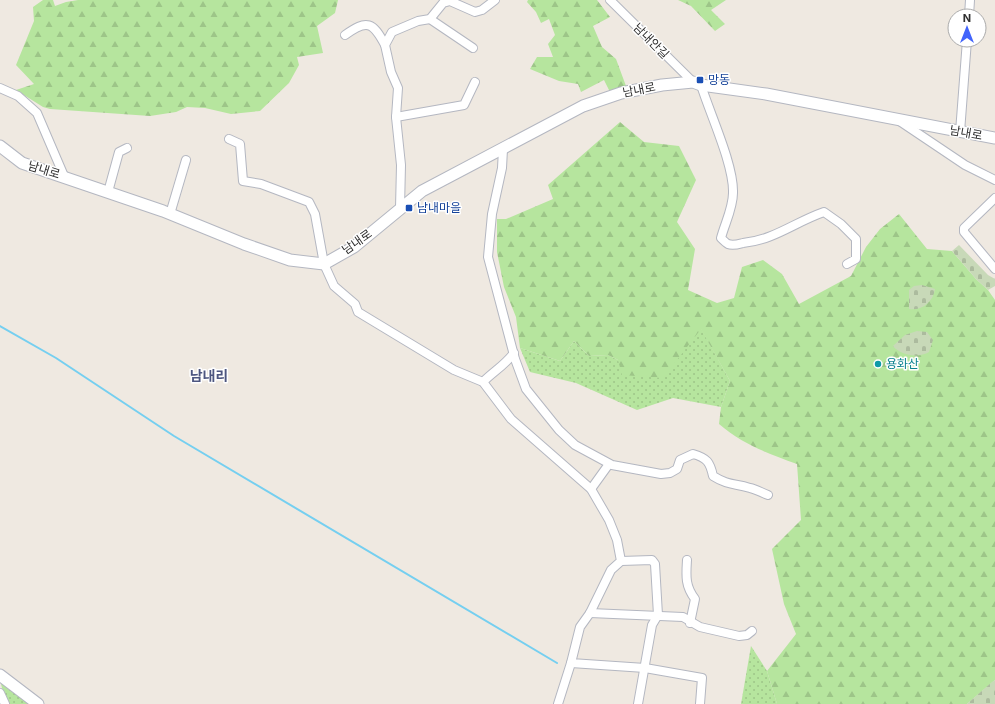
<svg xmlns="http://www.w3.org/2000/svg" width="995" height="704" font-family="Inter,'Noto Sans KR',sans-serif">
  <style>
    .grass { fill: url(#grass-dots) }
    .forest { fill: url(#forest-firs) }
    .cemetery { fill: url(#cemetery-stones) }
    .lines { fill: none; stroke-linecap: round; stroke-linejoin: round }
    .stream { stroke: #75cff0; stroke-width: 2 }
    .street-casing { stroke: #b4b7c1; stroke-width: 10 }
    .secondary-casing { stroke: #b4b7c1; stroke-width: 13 }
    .street { stroke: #fff; stroke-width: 8 }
    .secondary { stroke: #fff; stroke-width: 11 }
    .transit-dot { fill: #1a4fb4; stroke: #fff; stroke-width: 1.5 }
    .culture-dot { fill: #0f9aa8; stroke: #fff; stroke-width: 1.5 }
    .labels { text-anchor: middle; stroke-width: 3; stroke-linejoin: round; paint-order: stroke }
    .street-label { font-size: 12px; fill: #2e2e2e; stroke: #fff }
    .transit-label { font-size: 12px; fill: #164399; stroke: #fff; text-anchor: start }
    .culture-label { font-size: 12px; fill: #0d838f; stroke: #fff; text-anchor: start }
    .quarter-label { font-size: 14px; font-weight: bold; fill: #4d5680; stroke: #fff }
  </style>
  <defs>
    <pattern id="grass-dots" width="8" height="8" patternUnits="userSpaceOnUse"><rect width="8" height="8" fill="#b6e59e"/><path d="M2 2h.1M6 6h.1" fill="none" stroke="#9dc588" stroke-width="1.8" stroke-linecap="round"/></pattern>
    <pattern id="forest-firs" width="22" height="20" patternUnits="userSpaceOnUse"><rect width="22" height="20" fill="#b6e59e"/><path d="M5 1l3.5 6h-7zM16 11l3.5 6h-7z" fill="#9dc588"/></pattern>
    <pattern id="cemetery-stones" width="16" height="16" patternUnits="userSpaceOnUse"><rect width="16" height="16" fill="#c8d9b8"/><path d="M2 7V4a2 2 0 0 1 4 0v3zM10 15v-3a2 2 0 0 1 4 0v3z" fill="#acbb9e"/></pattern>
  </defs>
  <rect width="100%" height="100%" fill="#efe9e1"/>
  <g class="grass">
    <path d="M701,328L730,381L721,407L673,398L637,410L576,383L530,372L520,348L560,361L574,341L589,356L608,355L618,360Z"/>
    <path d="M751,646L767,671L777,704H741Z"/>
    <path d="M0,680L30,704H6Z"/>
  </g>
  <g class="forest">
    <path d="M43,0H53L55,6L66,2L78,0H338L335,13L317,26L323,53L297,57L299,65L289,83L260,111L231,114L205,108L187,107L176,112L150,116L50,109L43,107L16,90L34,84L16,65L34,21L33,7Z"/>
    <path d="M528,0H597L610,17L593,26L602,47L616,59L626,86L610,92L604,80L581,92L578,84L559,81L530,69L537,57H553L548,44L555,35L549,19L541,23L536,12L527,2Z"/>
    <path d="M678,0H726L711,10L725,24L715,31L691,6Z"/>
    <path d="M620,122L644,142L679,146L696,180L677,222L695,249L688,290L717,303L734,298L742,267L763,260L782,274L799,304L851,276L866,247L880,229L899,214L927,249L952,251L976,279L988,290L995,300V680L967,704H777L767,671L796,634L784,604L772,549L801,520L797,464C767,453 744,445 719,424L721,407L730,381L701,329L663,378L622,375L618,360L608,355L589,356L574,341L560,361L520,348L516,317L504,287L497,252V219H506L553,199L548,185Z"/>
  </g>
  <g class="cemetery">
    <path d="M959,245L988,275L995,279V286L988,290L976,279L952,251Z"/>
    <path d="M922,285L935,289C933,302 922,311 909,309V290L914,286Z"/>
    <path d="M917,331L927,332L933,340L929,352C919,358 901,356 893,346L905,335Z"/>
    <path d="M995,680V704H967L992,682Z"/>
  </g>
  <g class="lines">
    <path class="stream" d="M0,326L56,358L174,436L557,663"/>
    <defs>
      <g id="street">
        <path d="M610,0L693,82"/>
        <path d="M969,16L970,0"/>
        <path d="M430,19L473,48"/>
        <path d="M345,35C367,19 373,22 385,45"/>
        <path d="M701,85C710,114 734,165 733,193C733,208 725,223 721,238C723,240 726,243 728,244C733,246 739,244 743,243C774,240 795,222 824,212L841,224L856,239V259L847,264"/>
        <path d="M0,88L18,96L37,113L64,176"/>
        <path d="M396,117L464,105L475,82"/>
        <path d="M901,122L965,165L995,180"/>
        <path d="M960,132L967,40"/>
        <path d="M229,139L240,144L243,181L261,184L309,202L315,214L324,264L334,286L355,304L358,312L454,370L483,382L511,419L591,489L609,520L617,540L621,561L611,570L590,613L580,627L571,663L645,668L702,678L700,704"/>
        <path d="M503,149L502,168L492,214L488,257L515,359L526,389L559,430L575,445L612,465L661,474L670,473L677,469L680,460L693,454C707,458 710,462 713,476C729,486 734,483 750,488C756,489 762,493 768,495"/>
        <path d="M108,192L119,152L127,148"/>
        <path d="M995,198L964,228V232L995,269"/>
        <path d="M400,208L401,165L396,117L398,88L391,72L385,45L392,32L418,21L430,19L443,3L450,1L475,12L482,10L495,0"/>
        <path d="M170,214L186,160"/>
        <path d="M483,382C494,371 504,366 514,353"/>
        <path d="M591,489L609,464"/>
        <path d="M687,560C686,576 685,586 695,599L690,623"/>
        <path d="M621,561L652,560L655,564L658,615L652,625L638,704"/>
        <path d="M590,613L683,617L700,627L739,636L747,635L752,631"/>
        <path d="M0,693L5,704"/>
        <path d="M558,704L571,663"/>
      </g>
      <g id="secondary">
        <path d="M0,146L22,163L163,211L244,244L290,260L324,264L354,247L422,191L583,106L621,93L662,85L693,82L701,85L766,94L995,138"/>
        <path d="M0,675L38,704"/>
      </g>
    </defs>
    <use href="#street" class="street-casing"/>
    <use href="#secondary" class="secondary-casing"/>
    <use href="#street" class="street"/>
    <use href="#secondary" class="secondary"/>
  </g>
  <g class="transit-dot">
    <rect x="696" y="76" width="8" height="8" rx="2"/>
    <rect x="405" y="204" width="8" height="8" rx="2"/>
  </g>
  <circle class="culture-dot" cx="878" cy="364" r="4"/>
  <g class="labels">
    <g class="street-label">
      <text transform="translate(651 41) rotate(45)" y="4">남내안길</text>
      <text transform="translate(639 90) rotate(-11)" y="4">남내로</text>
      <text transform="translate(966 133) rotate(10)" y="4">남내로</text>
      <text transform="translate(44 170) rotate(17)" y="4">남내로</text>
      <text transform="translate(357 242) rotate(-35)" y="4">남내로</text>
    </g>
    <g class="transit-label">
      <text x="708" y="84">망동</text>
      <text x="417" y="212">남내마을</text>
    </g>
    <g class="culture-label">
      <text x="886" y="368">용화산</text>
    </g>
    <g class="quarter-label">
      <text x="209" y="381">남내리</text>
    </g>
  </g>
  <g transform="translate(967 28)"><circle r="19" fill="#ffffff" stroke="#ababab"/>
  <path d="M0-3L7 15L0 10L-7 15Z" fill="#4264fb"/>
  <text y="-6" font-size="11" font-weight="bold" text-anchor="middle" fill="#2e2e2e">N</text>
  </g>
</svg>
